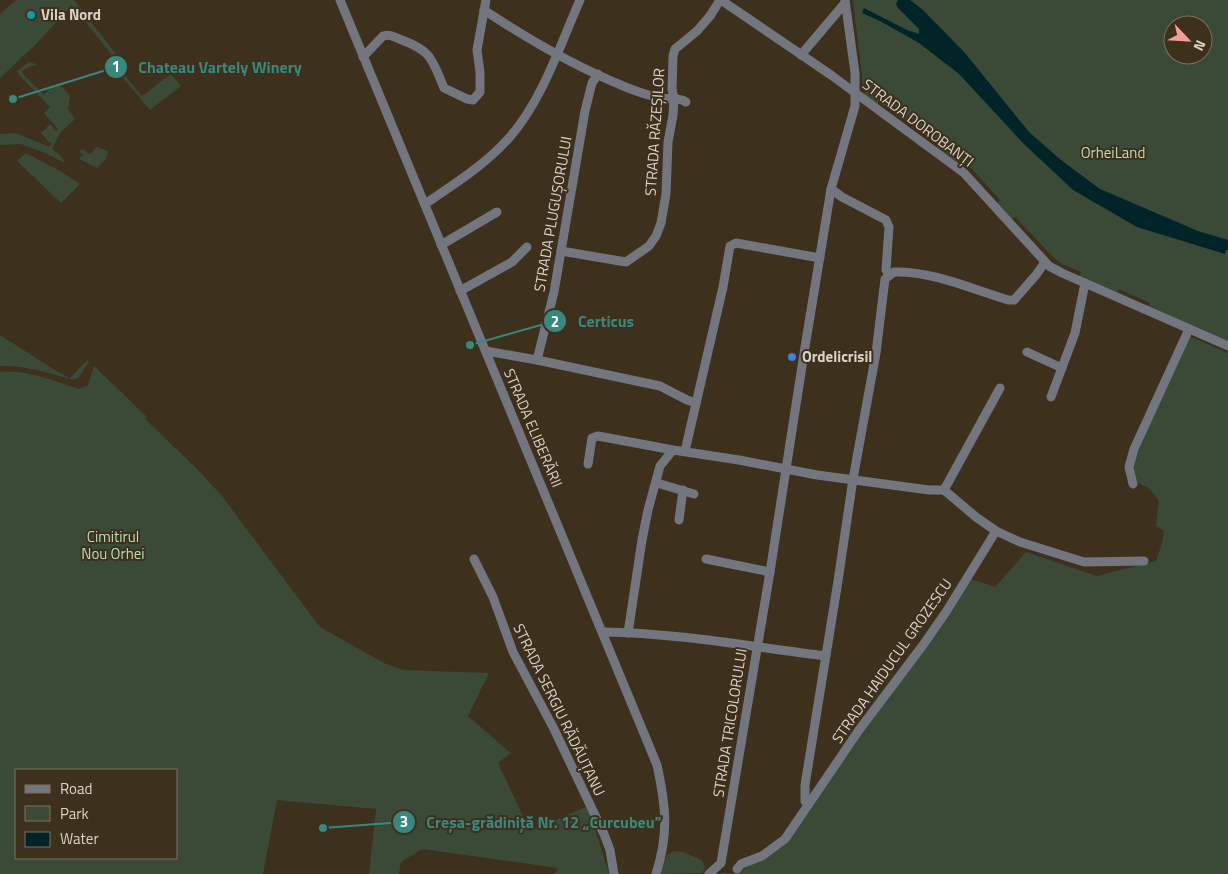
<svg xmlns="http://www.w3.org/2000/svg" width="1228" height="874" font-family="'Titillium Web',sans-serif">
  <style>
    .green { fill: #3a4a36; fill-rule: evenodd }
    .water { fill: #002428 }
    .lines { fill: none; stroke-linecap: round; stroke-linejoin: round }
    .minor { stroke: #73757f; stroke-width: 9 }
    .culture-dot { fill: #0f9aa8; stroke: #3d301d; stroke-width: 2 }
    .shop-dot { fill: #3f7fe0; stroke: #3d301d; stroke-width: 2 }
    .labels { text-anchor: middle; stroke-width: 4; stroke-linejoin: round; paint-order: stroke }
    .poi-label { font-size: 15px; font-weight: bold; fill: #dbd2c7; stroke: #3d301d; text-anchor: start }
    .street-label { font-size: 15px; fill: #dbd2c7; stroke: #3d301d }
    .park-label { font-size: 15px; fill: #badeb2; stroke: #3d301d }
    .leader { fill: none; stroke: #388880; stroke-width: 2 }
    .callout-dot { fill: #388880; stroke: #3d301d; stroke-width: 2 }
    .mark-label { font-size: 15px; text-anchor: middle; font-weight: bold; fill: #fff }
    .callout-label { font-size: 16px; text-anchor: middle; font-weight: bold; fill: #388880; stroke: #3d301d; stroke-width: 4; stroke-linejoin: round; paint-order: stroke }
  </style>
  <rect width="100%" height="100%" fill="#3d301d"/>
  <g class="green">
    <path d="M16,0H74L126,67V77L142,96L171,74L181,86L150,110L123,78L122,68L72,5L35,45L0,78V14Z"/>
    <path d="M853,0H1228V342L1168,316L1149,306L1150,303L1119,289L1116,294L1079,276L1081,272L1062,264L1053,257L1015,217L1011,220L997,204L1000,200L972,169L960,160L957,163L936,148L938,144L879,102L876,106C865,96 861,91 862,76ZM1173,25H1203V55H1173Z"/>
    <path d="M29,62L39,65L31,66L22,71L23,74L44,95L49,89V87L60,85L70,96L68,109L75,119L60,133L52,149L63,158L65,163L45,153L21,144L0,145V134L16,133L49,147L52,143L49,142L41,133L50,124L56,131L58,129L44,113L50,107L19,75L17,71Z"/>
    <path d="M96,147L108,151L106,159L97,168L79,159L84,154L79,152L82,149L90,154Z"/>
    <path d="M26,153L60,171L80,184L61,203L17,161Z"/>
    <path d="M0,335L58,372L70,378L87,360L89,362L78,378L73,380C49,373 26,365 0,366Z"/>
    <path d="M1189,336L1228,353V874H717L724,873L737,874L786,840L971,579L995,587L1026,552L1097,576L1156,561L1162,543L1164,531L1156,526L1159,501L1149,488L1138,483L1135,473L1134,463L1142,441Z"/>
    <path d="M94,366L147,417L145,419L195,467L222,496L320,627L384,663L403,670L489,673L468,716L511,753L498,763L530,831L588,806L609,874H555L558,868L422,849L401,862L399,874H369L376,809L277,800L263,874H0V372C26,369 54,381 79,389L88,385ZM16,770H176V858H16Z"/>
    <path d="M674,851L683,852L702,860L705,868L702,873L660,874L667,855Z"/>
  </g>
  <path class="water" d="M898,0H910L923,10L965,53L1029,132L1061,160L1100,189L1198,231L1228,240V250H1226L1225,254L1137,227L1073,190L1023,143L959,74L919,43L880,21L862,13L864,8L907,30L919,34V29L898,8L896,4Z"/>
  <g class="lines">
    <g class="minor">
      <path d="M340,0L657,765C666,807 669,833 656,874"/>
      <path d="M721,0L831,75L964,173L1049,266L1062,273L1228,346"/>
      <path d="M484,10C529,40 578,68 628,88C639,92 649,96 661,98C670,100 679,97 686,102"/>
      <path d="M801,55L845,3"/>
      <path d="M363,57L383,36C390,34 395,37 402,40C433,52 432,60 444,88L467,99L473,100L480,92V72L477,50L486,0"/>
      <path d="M831,189L842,197L886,220L889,227L886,270L889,274"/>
      <path d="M425,204C454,184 485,165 509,138C542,101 560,45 580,0"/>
      <path d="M441,245L497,212"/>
      <path d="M561,251L626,262L649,246L656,236L661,223L666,194L668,142L673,115L674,99L672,89L673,56L675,49L697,31L710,16L720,0"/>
      <path d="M460,291L512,262L527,247"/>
      <path d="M486,351L537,360L660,386L687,400L696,403"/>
      <path d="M1027,352L1062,368"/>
      <path d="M537,360L554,292L585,111L592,83L598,74"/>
      <path d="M1051,397L1075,333L1085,283"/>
      <path d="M685,451L723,287L730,246L736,243L820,258"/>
      <path d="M588,464L592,438L598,436L673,450L739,460L817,475L929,490H944L976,517L996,531L1020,542L1084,562L1144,561"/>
      <path d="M657,483L694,494"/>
      <path d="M1133,484L1129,467L1134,449L1189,329"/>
      <path d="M944,490L1000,388"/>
      <path d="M679,520L683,490"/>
      <path d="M474,559L493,597L513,652L554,729L604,834L610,850L614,874"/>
      <path d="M706,559L770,572"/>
      <path d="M603,632C678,633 752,647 826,656"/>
      <path d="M628,633L642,540L648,510L660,466L673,450"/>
      <path d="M808,805L805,801V785L838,581L853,479L876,353L885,279L894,272C933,271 971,289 1008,300H1014L1036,275L1045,262"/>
      <path d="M737,869L741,864L762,856L785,839L859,730L923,645L946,612L996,531"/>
      <path d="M709,874L721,863L770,572L805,347L831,189L855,106V73L845,0"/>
    </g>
  </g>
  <circle class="culture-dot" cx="31" cy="15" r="5"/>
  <circle class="shop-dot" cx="792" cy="357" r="5"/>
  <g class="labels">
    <g class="poi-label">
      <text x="41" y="20">Vila Nord</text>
      <text x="802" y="362">Ordelicrisil</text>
    </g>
    <g class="street-label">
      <text transform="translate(918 123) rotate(37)" y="5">STRADA DOROBANȚI</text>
      <text transform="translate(655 132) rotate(-86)" y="5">STRADA RĂZEȘILOR</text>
      <text transform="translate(553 214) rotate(-80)" y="5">STRADA PLUGUȘORULUI</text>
      <text transform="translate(533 428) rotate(67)" y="5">STRADA ELIBERĂRII</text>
      <text transform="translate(892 661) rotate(-55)" y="5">STRADA HAIDUCUL GROZESCU</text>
      <text transform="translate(559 710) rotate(64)" y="5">STRADA SERGIU RĂDĂUȚANU</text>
      <text transform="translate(730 723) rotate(-81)" y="5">STRADA TRICOLORULUI</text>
    </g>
    <g class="park-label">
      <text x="1113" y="158">OrheiLand</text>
      <text x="113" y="542">Cimitirul<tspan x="113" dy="17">Nou Orhei</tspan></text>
    </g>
  </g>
  <path class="leader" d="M13 99L116 67M470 345L555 321M323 828L404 822"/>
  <g class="callout-dot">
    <circle cx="13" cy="99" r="5"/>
    <circle cx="470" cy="345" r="5"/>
    <circle cx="323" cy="828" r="5"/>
    <circle cx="116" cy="67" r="12"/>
    <circle cx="555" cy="321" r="12"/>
    <circle cx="404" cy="822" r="12"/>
  </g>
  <g class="mark-label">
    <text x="116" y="72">1</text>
    <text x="555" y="327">2</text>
    <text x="404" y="827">3</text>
  </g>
  <g class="callout-label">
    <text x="220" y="73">Chateau Vartely Winery</text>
    <text x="606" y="327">Certicus</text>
    <text x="544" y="828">Creșa-grădiniță Nr. 12 „Curcubeu”</text>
  </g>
  <rect x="15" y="769" width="162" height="90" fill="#3d301d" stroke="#7c7161"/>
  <rect x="25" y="785" width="25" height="8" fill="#73757f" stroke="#7c7161"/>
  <text x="60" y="794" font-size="15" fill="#dbd2c7">Road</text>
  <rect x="25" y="806" width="25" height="15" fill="#3a4a36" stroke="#7c7161"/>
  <text x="60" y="819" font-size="15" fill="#dbd2c7">Park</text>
  <rect x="25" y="832" width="25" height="15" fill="#002428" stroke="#7c7161"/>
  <text x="60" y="844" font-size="15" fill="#dbd2c7">Water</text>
  <g transform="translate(1188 40) rotate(115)"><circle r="24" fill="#3d301d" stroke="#7c7161"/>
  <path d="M0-4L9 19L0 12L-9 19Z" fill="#f59b99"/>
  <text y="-8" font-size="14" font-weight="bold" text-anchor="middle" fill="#dbd2c7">N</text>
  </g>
</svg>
